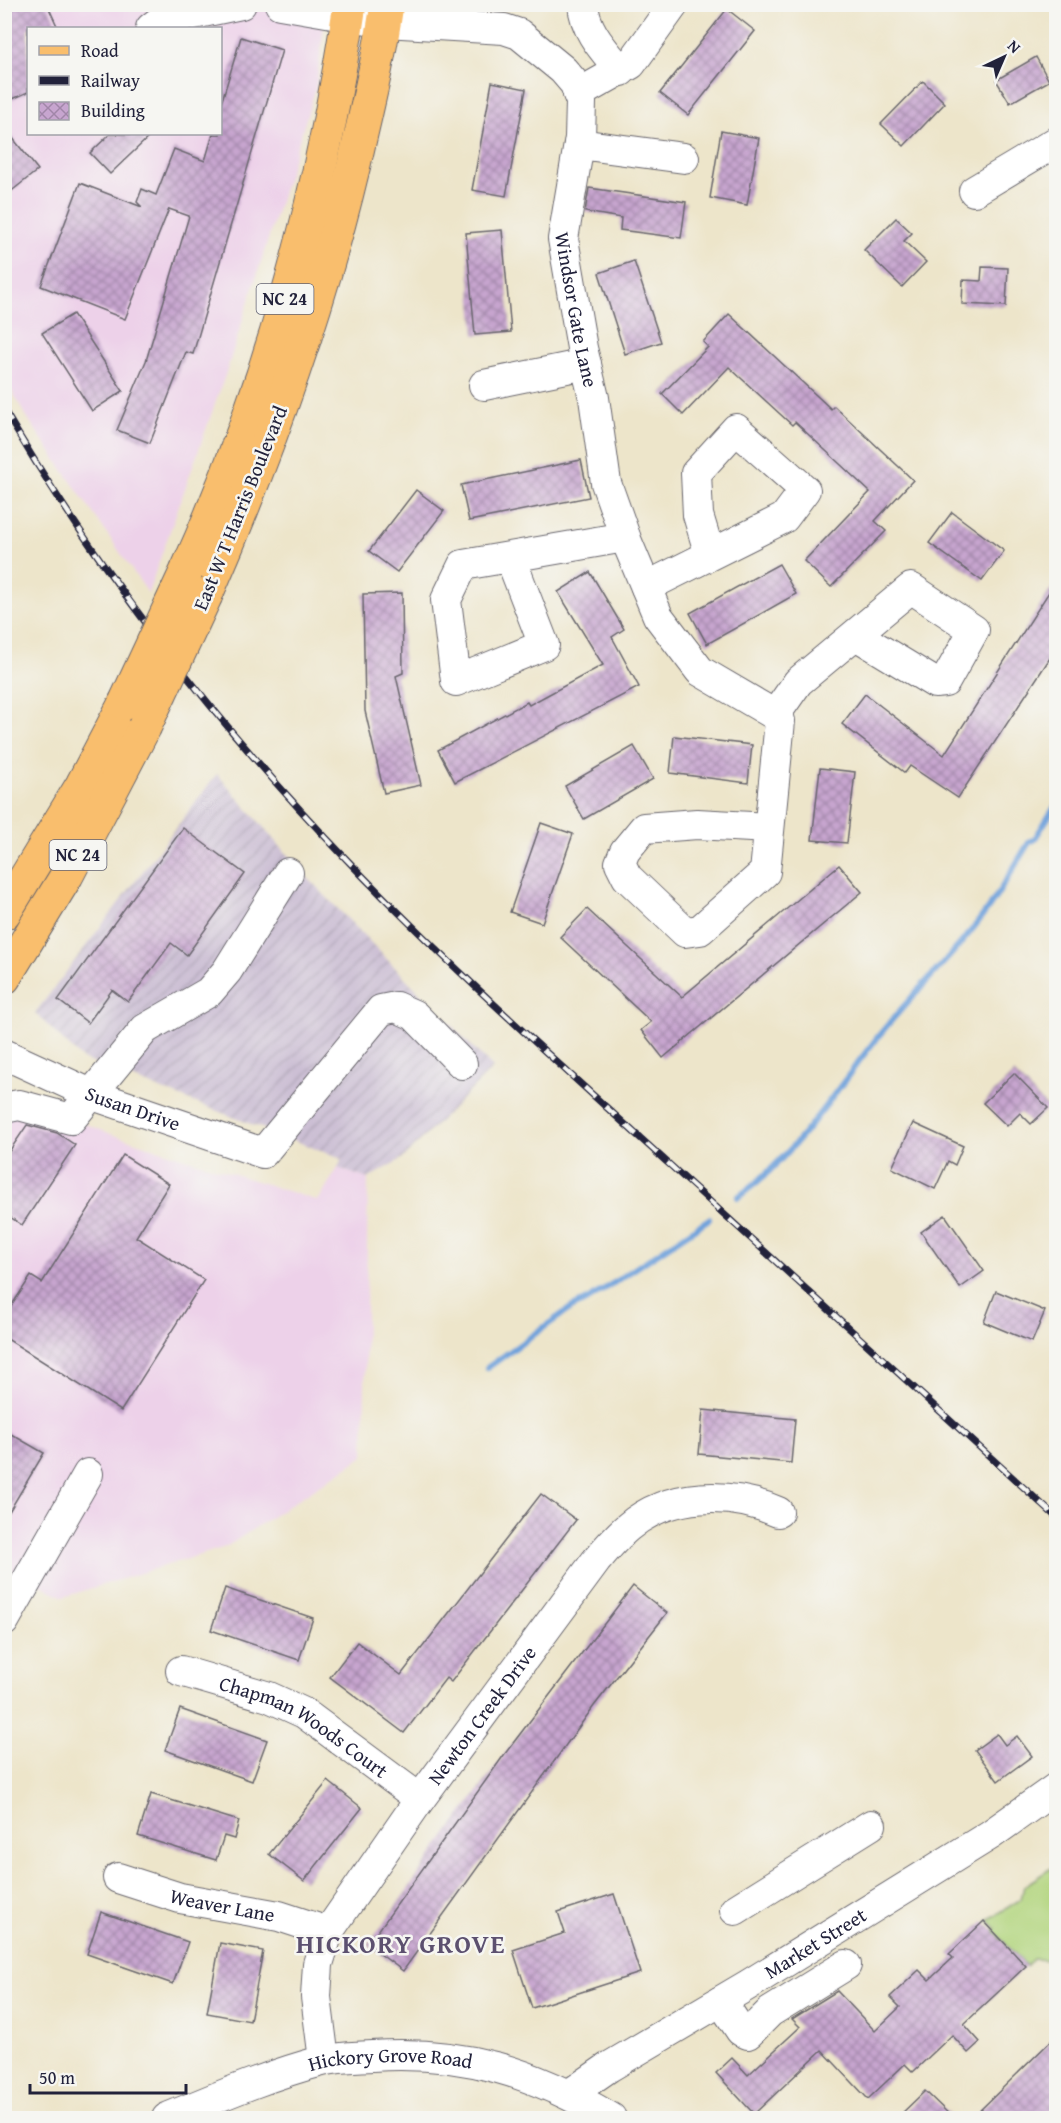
<svg xmlns="http://www.w3.org/2000/svg" width="1061" height="2123" font-family="'Gentium Book Plus',serif">
  <style>
    .built { fill: #edd1e9; fill-rule: evenodd }
    .industrial { fill: url(#industrial-furrows) }
    .park { fill: #b1d47c; stroke: #6a7b5c; stroke-width: 1.5 }
    .lines { fill: none; stroke-linecap: round; stroke-linejoin: round }
    .stream { stroke: #6fa2db; stroke-width: 6 }
    .building { fill: url(#building-cross-hatch) }
    .minor-casing { stroke: #69666d; stroke-width: 32 }
    .major-casing { stroke: #69666d; stroke-width: 35 }
    .minor { stroke: #fff; stroke-width: 30 }
    .major { stroke: #f9be6d; stroke-width: 33 }
    .rail-casing { stroke: #22223b; stroke-width: 7 }
    .rail { stroke: #f6f6f2; stroke-width: 4.5; stroke-dasharray: 14; stroke-linecap: butt }
    .major-bridge-casing { stroke: #69666d; stroke-width: 35; stroke-linecap: butt }
    .major-bridge { stroke: #f9be6d; stroke-width: 33 }
    .labels { text-anchor: middle; stroke-width: 5; stroke-linejoin: round; paint-order: stroke }
    .shield { fill: #f6f6f2; stroke: #626272; stroke-width: 1.5 }
    .shield-label { font-size: 18px; font-weight: bold; fill: #22223b }
    .street-label { font-size: 20px; fill: #22223b; stroke: #f6f6f2 }
    .district-label { font-size: 26px; font-weight: bold; letter-spacing: 1.5px; fill: #5c506f; stroke: #f6f6f2 }
  </style>
  <defs>
    <pattern id="industrial-furrows" width="10" height="10" patternUnits="userSpaceOnUse" patternTransform="scale(1.5)"><rect width="10" height="10" fill="#ccbfd4"/><path d="M-1 1l2-2M0 10L10 0M9 11l2-2" fill="none" stroke="#afa4b7"/></pattern>
    <pattern id="building-cross-hatch" width="8" height="8" patternUnits="userSpaceOnUse" patternTransform="scale(1.5)"><rect width="8" height="8" fill="#c7a5cf"/><path d="M0 0l8 8M0 8l8-8" fill="none" stroke="#a186a9"/></pattern>
  </defs>
  <rect width="100%" height="100%" fill="#f6f6f2"/>
  <filter id="ink" filterUnits="userSpaceOnUse"><feTurbulence type="fractalNoise" baseFrequency=".0167" numOctaves="2"/><feDisplacementMap in="SourceGraphic" scale="12" xChannelSelector="R" yChannelSelector="G"/><feConvolveMatrix kernelMatrix="1 2 1 2 8 2 1 2 1" color-interpolation-filters="sRGB"/></filter>
  <filter id="wash" filterUnits="userSpaceOnUse"><feTurbulence type="fractalNoise" baseFrequency=".008" numOctaves="4" result="noise"/><feDisplacementMap in="SourceGraphic" scale="24" xChannelSelector="R" yChannelSelector="G"/><feGaussianBlur stdDeviation="1.35" result="paint"/><feColorMatrix in="noise" values="0 0 0 0 0 0 0 0 0 0 0 0 0 0 0 0 0 1.4 0 .05"/><feComposite in="paint" operator="in"/></filter>
  <g filter="url(#wash)">
    <rect width="100%" height="100%" fill="#ede5ca"/>
    <g class="built">
      <path d="M5,5H327L316,87L227,370L148,593L28,419L5,379ZM28,28H220V134H28Z"/>
      <path d="M17,1098L114,1135L318,1201L338,1168L368,1179L364,1456L226,1547L63,1597L14,1570L5,1585V1102Z"/>
    </g>
    <path class="industrial" d="M217,774L308,878L493,1068L403,1158L368,1179L338,1168L342,1159L82,1059L35,1013Z"/>
    <path class="park" d="M1056,1865V1943L1051,1960L1033,1959L1026,1966L994,1931L996,1928L988,1920L1021,1899L1024,1886Z"/>
    <g class="lines">
      <g class="stream">
        <path d="M738,1197C794,1157 831,1096 873,1043C909,996 955,956 989,907C1004,886 1016,863 1030,841L1034,840L1056,805"/>
        <path d="M487,1368L571,1308L591,1298L709,1219"/>
      </g>
    </g>
    <g id="blocks">
      <g class="building">
        <path d="M4,4H47L58,28H28V92L4,103Z"/>
        <path d="M727,9L755,31L688,115L660,93Z"/>
        <path d="M241,37L282,50L193,354L186,352L150,443L117,430L146,361L189,216L169,209L125,319L41,286L80,183L142,207L137,202L142,189L156,195L174,149L205,161L213,134H220V107Z"/>
        <path d="M1036,57L1049,81L1010,103L996,80Z"/>
        <path d="M923,81L945,103L904,146L881,124Z"/>
        <path d="M492,82L526,89L506,196L472,190Z"/>
        <path d="M4,127L38,170L4,197Z"/>
        <path d="M721,131L759,138L747,205L710,198Z"/>
        <path d="M110,134H152L110,174L90,153Z"/>
        <path d="M589,188L686,202L681,238L620,230L621,218L585,212Z"/>
        <path d="M896,218L912,233L904,241L926,262L902,287L864,250Z"/>
        <path d="M502,230L511,332L475,335L466,233Z"/>
        <path d="M634,261L661,342L625,354L599,273Z"/>
        <path d="M982,267L1008,268L1006,306L962,304L963,280L981,281Z"/>
        <path d="M73,314L123,391L92,411L42,333Z"/>
        <path d="M729,314L831,409L834,406L913,480L875,521L886,531L831,587L804,561L870,492L795,422L792,425L729,367L683,415L662,394L708,347L703,342Z"/>
        <path d="M581,460L589,497L469,521L461,485Z"/>
        <path d="M416,490L444,511L397,572L369,551Z"/>
        <path d="M952,512L1004,551L982,581L929,543Z"/>
        <path d="M779,564L796,594L707,644L690,613Z"/>
        <path d="M590,572L624,629L612,637L639,687L455,782L438,750L527,702L529,705L603,665L558,592Z"/>
        <path d="M1056,581V649L958,798L910,766L905,773L842,724L865,694L944,755Z"/>
        <path d="M402,593L403,673L396,676L421,785L384,793L365,711L363,594Z"/>
        <path d="M674,736L752,745L748,783L670,773Z"/>
        <path d="M634,746L653,779L584,819L565,786Z"/>
        <path d="M820,768L855,772L847,843L812,840Z"/>
        <path d="M541,823L573,834L542,923L510,912Z"/>
        <path d="M183,828L245,874L187,955L171,943L128,1002L112,990L88,1023L58,1000Z"/>
        <path d="M839,865L862,892L663,1058L641,1030L651,1022L560,937L587,909L682,997Z"/>
        <path d="M1014,1073L1048,1108L1031,1124L1020,1113L1007,1126L983,1103Z"/>
        <path d="M913,1123L963,1146L955,1165L948,1161L935,1189L892,1168Z"/>
        <path d="M27,1125L57,1133L75,1145L22,1225L4,1213V1159Z"/>
        <path d="M123,1155L169,1184L136,1237L204,1280L121,1411L4,1337V1317L31,1276L42,1283Z"/>
        <path d="M945,1215L984,1271L960,1288L921,1232Z"/>
        <path d="M996,1291L1045,1311L1032,1342L984,1322Z"/>
        <path d="M703,1410L795,1419L791,1463L699,1454Z"/>
        <path d="M4,1430L44,1453L4,1520Z"/>
        <path d="M541,1494L576,1520L451,1682L446,1678L404,1733L330,1677L357,1642L401,1675Z"/>
        <path d="M633,1586L667,1613L594,1706L403,1971L368,1945L504,1755Z"/>
        <path d="M225,1588L313,1618L299,1660L211,1630Z"/>
        <path d="M180,1709L267,1740L252,1781L165,1750Z"/>
        <path d="M997,1734L1005,1745L1017,1736L1032,1756L998,1781L975,1750Z"/>
        <path d="M328,1781L362,1808L304,1881L269,1854Z"/>
        <path d="M151,1794L239,1821L234,1839L224,1836L216,1860L138,1836Z"/>
        <path d="M614,1894L640,1973L532,2008L513,1950L565,1933L558,1912Z"/>
        <path d="M101,1912L188,1942L173,1984L87,1954Z"/>
        <path d="M984,1921L1026,1966L964,2024L980,2042L968,2053L952,2035L913,2072L905,2064L868,2099L822,2050L754,2114L716,2073L732,2058L748,2075L800,2027L792,2019L837,1991L875,2031L900,2007L890,1997L919,1970L929,1980L953,1958L949,1954Z"/>
        <path d="M220,1943L263,1951L250,2021L207,2013Z"/>
        <path d="M1056,2036V2118H972Z"/>
        <path d="M925,2091L953,2118H897Z"/>
      </g>
    </g>
  </g>
  <g filter="url(#ink)">
    <use href="#blocks" fill-opacity="0" stroke="#69666d" stroke-width="1.5"/>
    <g class="lines">
      <defs>
        <g id="minor">
          <path id="s1" d="M280,4L385,22L504,29L519,34L563,70L575,84L581,102L580,138L563,239L582,348L594,398L606,483L627,542L658,616L700,671L775,715L780,721L765,872L700,930L685,932L627,877L620,863L625,851L644,828L697,824L769,828"/>
          <path d="M583,4C585,32 605,51 621,71"/>
          <path d="M151,28L160,21L241,4"/>
          <path d="M578,94L631,64L674,4"/>
          <path d="M579,144L684,158"/>
          <path d="M974,191L1056,142"/>
          <path d="M484,385L586,364"/>
          <path d="M510,557L544,645L456,681L446,600L463,565L625,537"/>
          <path d="M646,587L784,518L805,490L736,429L696,473L698,515L710,555"/>
          <path d="M775,715L798,682L911,588L974,630L945,682L935,683L856,635"/>
          <path id="s2" d="M4,1054L93,1095L263,1153L381,1010L396,1007L414,1015L462,1064"/>
          <path d="M4,1108L19,1105L71,1119L145,1029L209,992L227,971L288,873"/>
          <path d="M4,1621L88,1474"/>
          <path id="s3" d="M181,1671L269,1697L304,1713L420,1799"/>
          <path id="s4" d="M118,1878L180,1898L279,1916L328,1932"/>
          <path d="M735,1910L871,1825"/>
          <path d="M721,2001L741,2031L748,2034L770,2012L846,1965"/>
          <path id="s5" d="M324,2060L316,1997L318,1964L328,1932L420,1799L596,1561C606,1549 616,1537 628,1527C669,1492 730,1491 778,1512"/>
          <path id="s6" d="M570,2094L609,2067L748,1985L990,1835L1056,1788"/>
          <path id="s7" d="M167,2118C218,2097 268,2075 322,2061C338,2057 356,2057 372,2056C464,2050 533,2072 611,2118"/>
        </g>
        <g id="major">
          <path d="M187,570C267,395 322,195 350,4"/>
          <path d="M206,595C271,446 326,292 361,134C371,91 381,48 387,4"/>
          <path d="M4,913L82,785L125,703"/>
          <path d="M4,978L67,875L144,728"/>
        </g>
      </defs>
      <use href="#minor" class="minor-casing"/>
      <use href="#major" class="major-casing"/>
      <use href="#minor" class="minor"/>
      <use href="#major" class="major"/>
      <defs>
        <path id="rail" d="M4,410C100,573 219,727 350,863C451,968 561,1066 669,1164C798,1282 927,1399 1056,1517"/>
      </defs>
      <use href="#rail" class="rail-casing"/>
      <use href="#rail" class="rail"/>
      <defs>
        <g id="major-bridge">
          <path d="M125,703L187,570"/>
          <path d="M144,728L206,595"/>
        </g>
      </defs>
      <use href="#major-bridge" class="major-bridge-casing"/>
      <use href="#major-bridge" class="major-bridge"/>
    </g>
  </g>
  <g class="labels">
    <g class="shield">
      <rect x="256.5" y="284" width="57" height="30" rx="4.5"/>
      <rect x="49.5" y="840" width="57" height="30" rx="4.5"/>
    </g>
    <g class="shield-label">
      <text x="285" y="305">NC 24</text>
      <text x="78" y="861">NC 24</text>
    </g>
    <g class="street-label">
      <text dy="7" stroke="none"><textPath href="#s1" startOffset="546">Windsor Gate Lane</textPath></text>
      <text transform="translate(240 508) rotate(-68)" y="7">East W T Harris Boulevard</text>
      <text dy="7" stroke="none"><textPath href="#s2" startOffset="140">Susan Drive</textPath></text>
      <text dy="7" stroke="none"><textPath href="#s5" startOffset="396">Newton Creek Drive</textPath></text>
      <text dy="7" stroke="none"><textPath href="#s3" startOffset="136">Chapman Woods Court</textPath></text>
      <text dy="7" stroke="none"><textPath href="#s4" startOffset="108">Weaver Lane</textPath></text>
      <text dy="7" stroke="none"><textPath href="#s6" startOffset="288">Market Street</textPath></text>
      <text dy="7" stroke="none"><textPath href="#s7" startOffset="234">Hickory Grove Road</textPath></text>
    </g>
    <g class="district-label">
      <text x="401" y="1953">HICKORY GROVE</text>
    </g>
  </g>
  <rect width="1061" height="2123" fill="none" stroke="#f6f6f2" stroke-width="24"/>
  <rect x="27" y="27" width="195" height="108" fill="#f6f6f2" stroke="#a1a1a9" stroke-width="1.5"/>
  <rect x="39" y="46" width="30" height="9" fill="#f9be6d" stroke="#a1a1a9" stroke-width="1.5"/>
  <text x="81" y="57" font-size="18" fill="#22223b">Road</text>
  <rect x="39" y="76" width="30" height="9" fill="#22223b" stroke="#a1a1a9" stroke-width="1.5"/>
  <text x="81" y="87" font-size="18" fill="#22223b">Railway</text>
  <rect x="39" y="102" width="30" height="18" fill="url(#building-cross-hatch)" stroke="#a1a1a9" stroke-width="1.5"/>
  <text x="81" y="117" font-size="18" fill="#22223b">Building</text>
  <g transform="translate(1004 57) rotate(44)" stroke="#f6f6f2" stroke-width="4.5" paint-order="stroke">
  <path d="M0-4.5L10 22L0 15L-10 22Z" fill="#22223b"/>
  <text y="-9" font-size="16" font-weight="bold" text-anchor="middle" fill="#22223b">N</text>
  </g>
  <path d="M30 2084v9h156v-9" fill="none" stroke="#22223b" stroke-width="3"/>
  <text x="39" y="2084" font-size="18" fill="#22223b" stroke="#f6f6f2" stroke-width="4.5" paint-order="stroke">50 m</text>
</svg>
